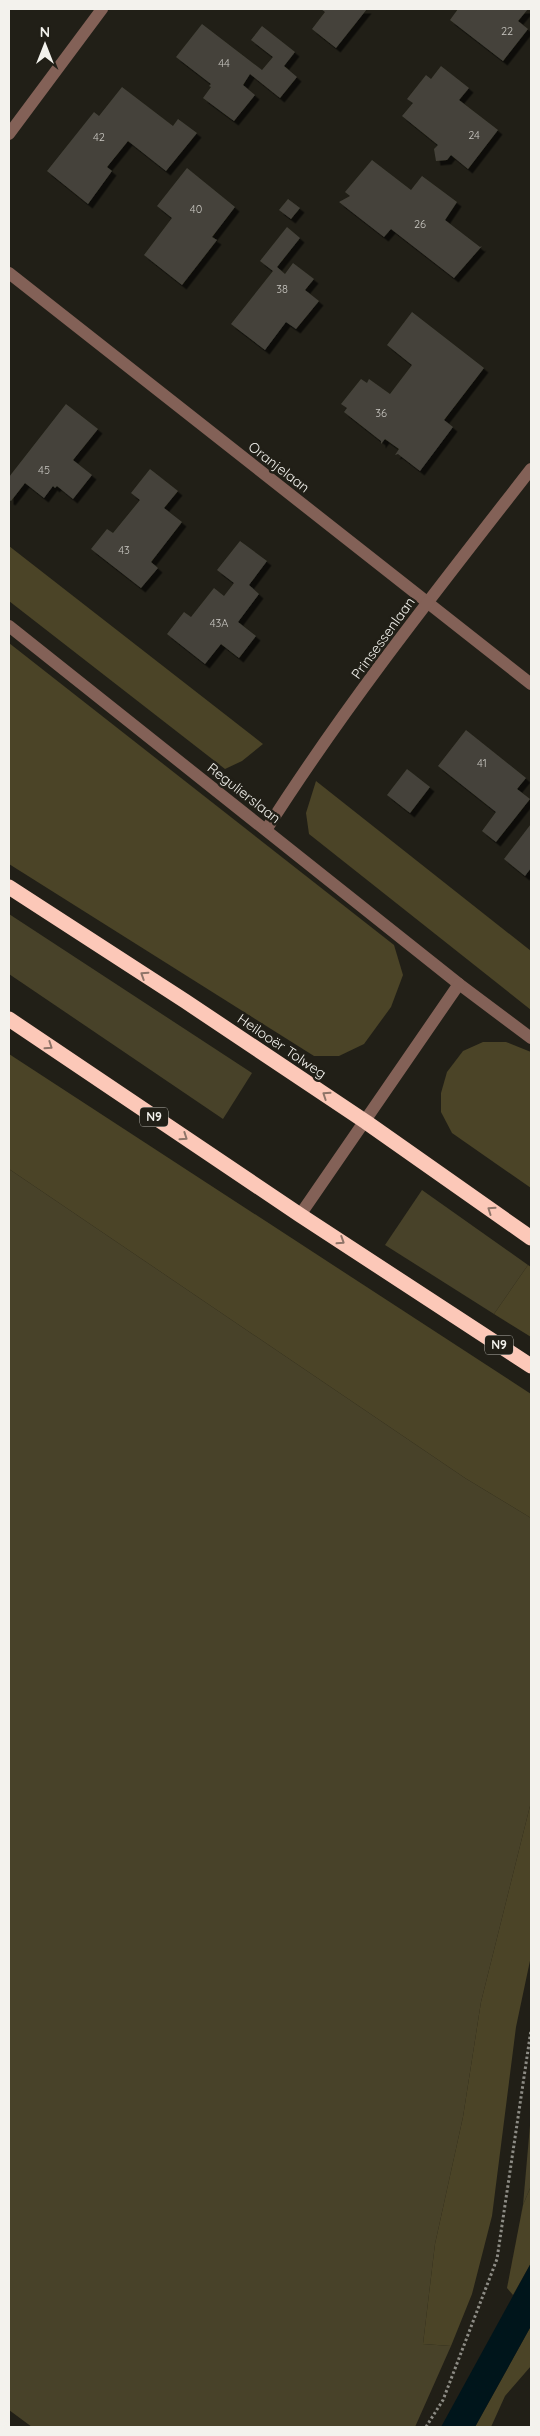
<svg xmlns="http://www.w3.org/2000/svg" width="540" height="2436" font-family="Quicksand,sans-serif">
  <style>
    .green { fill: #484229 }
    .forest { fill: #4b4427 }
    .water { fill: #00151b }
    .building { fill: #45433a; filter: url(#shadow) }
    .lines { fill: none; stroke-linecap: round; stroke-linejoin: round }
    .path { stroke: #8d8c85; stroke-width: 3; stroke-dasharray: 2.5 2.5; stroke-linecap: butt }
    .minor { stroke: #836157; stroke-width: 12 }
    .highway { stroke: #fcc8b8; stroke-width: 15 }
    .oneway { stroke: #8e7468 }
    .labels { text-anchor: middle; stroke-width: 5; stroke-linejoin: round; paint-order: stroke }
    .number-label { font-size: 11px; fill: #c8c6c0 }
    .shield { fill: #211f17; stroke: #b4b3ad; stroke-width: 1 }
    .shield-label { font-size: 12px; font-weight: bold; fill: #f3f2ed }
    .street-label { font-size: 14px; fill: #f3f2ed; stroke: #211f17 }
  </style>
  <defs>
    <filter id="shadow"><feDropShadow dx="4.5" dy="4.5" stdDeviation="0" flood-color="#0009"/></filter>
  </defs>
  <rect width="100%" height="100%" fill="#211f17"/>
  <g class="green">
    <path d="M9,914L252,1073L223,1119L9,974Z"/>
    <path d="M9,1169L465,1478L531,1518V1802L481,2002L463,2117L435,2244L423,2344L451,2346L415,2427H32L9,2410Z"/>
    <path d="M422,1190L528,1265L494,1314L385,1245Z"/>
    <path d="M531,2114V2186L523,2205Z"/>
  </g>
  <g class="forest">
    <path d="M9,546L263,744L242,761L225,769L9,601Z"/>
    <path d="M9,643L394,945L403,975L391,1007L364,1044L339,1056H314L9,864Z"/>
    <path d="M316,781L531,951V1010L309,834L306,813Z"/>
    <path d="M483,1042H506L531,1052V1188L452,1133L441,1112V1093L447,1072L463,1051Z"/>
    <path d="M9,1054L531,1394V1518L465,1478L9,1169Z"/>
    <path d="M528,1265L531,1267V1337L494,1314Z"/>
    <path d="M531,1802V1956L516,2027L492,2216L472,2294L451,2346L423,2344L435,2244L463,2117L481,2002Z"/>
    <path d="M531,2186V2263L513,2295L507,2288L523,2205Z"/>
    <path d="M531,2326V2366L505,2396L491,2427H475Z"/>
  </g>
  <path class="water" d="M531,2263V2326L475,2427H441Z"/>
  <g class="building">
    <path d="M321,9H367L336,48L312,29L325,12Z"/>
    <path d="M458,9H528L518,21L528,29L503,61L450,20Z"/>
    <path d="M202,24L262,70L273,57L251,40L262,26L295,52L284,66L297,77L280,98L250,74L243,85L255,95L234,121L203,98L211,87L209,86L211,84L176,57Z"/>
    <path d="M441,66L469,88L459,100L498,130L468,169L451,155L447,160L436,161L434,149L438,145L402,116L413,103L407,99L426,75L431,79Z"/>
    <path d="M122,87L173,126L178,119L197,133L166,171L128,141L107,167L112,171L88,204L47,171L94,112L99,116Z"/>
    <path d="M372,160L411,190L422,176L457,202L445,220L480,247L482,246L454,278L391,229L384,237L339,202L350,196L345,192Z"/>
    <path d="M187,168L235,207L212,237L217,240L182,285L144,255L172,218L157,206Z"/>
    <path d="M288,199L300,208L291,219L279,210Z"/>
    <path d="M287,227L300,238L277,267L285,274L293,263L314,279L305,290L319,301L296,329L286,322L265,350L231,324L273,271L260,261Z"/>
    <path d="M412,312L484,368L444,420L453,427L420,471L398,454L395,455L399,449L385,439L381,444V441L344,412L347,408L341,404L361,379L367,383L369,379L390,394L412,365L387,345Z"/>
    <path d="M66,404L98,429L73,460L92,475L73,499L57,486L55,488L53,486L44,498L25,483L11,501L9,500V477Z"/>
    <path d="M150,469L178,491L164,508L182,522L151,562L158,568L141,588L91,549L107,529L113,533L140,500L131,493Z"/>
    <path d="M240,541L267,561L249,585L259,594L238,622L256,636L239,658L221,644L205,664L167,634L184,612L191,617L214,588L224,596L234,583L217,570Z"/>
    <path d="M466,730L526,778L517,789L530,799L496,842L482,831L496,812L438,766Z"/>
    <path d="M407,769L430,787L410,813L387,795Z"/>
    <path d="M531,824V868L525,876L504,859Z"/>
  </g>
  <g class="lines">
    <path class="path" d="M426,2427L443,2400L497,2259L531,2030"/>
    <g class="minor">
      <path d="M9,134L102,9"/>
      <path d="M9,273L531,684"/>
      <path d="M9,626L459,984L531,1038"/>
      <path d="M266,830C346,704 440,586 531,469"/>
      <path d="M300,1215L459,984"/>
    </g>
    <g class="highway">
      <path d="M9,887L185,1001L366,1122L531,1238"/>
      <path d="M9,1019L300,1215L531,1366"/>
    </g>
  </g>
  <defs><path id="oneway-chevron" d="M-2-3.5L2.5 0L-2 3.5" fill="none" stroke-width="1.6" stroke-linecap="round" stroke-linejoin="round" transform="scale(1.25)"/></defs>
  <g class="oneway">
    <use href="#oneway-chevron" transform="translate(144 975) rotate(-147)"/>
    <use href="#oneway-chevron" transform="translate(49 1046) rotate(34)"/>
    <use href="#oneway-chevron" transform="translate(326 1095) rotate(-146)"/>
    <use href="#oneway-chevron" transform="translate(184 1137) rotate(34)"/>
    <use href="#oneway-chevron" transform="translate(491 1210) rotate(-145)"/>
    <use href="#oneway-chevron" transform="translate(341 1241) rotate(33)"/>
  </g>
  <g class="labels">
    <g class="number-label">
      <text x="507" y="35">22</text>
      <text x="224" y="67">44</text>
      <text x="474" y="139">24</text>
      <text x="99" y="141">42</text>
      <text x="196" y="213">40</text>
      <text x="420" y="228">26</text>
      <text x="282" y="293">38</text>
      <text x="381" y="417">36</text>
      <text x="44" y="474">45</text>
      <text x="124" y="554">43</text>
      <text x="219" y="627">43A</text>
      <text x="482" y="767">41</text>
    </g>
    <g class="shield">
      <rect x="140" y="1107.5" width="28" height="19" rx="4"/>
      <rect x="485" y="1335.5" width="28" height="19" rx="4"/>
    </g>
    <g class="shield-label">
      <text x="154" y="1121">N9</text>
      <text x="499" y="1349">N9</text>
    </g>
    <g class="street-label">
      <text transform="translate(279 467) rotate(38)" y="5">Oranjelaan</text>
      <text transform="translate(383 638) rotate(-54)" y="5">Prinsessenlaan</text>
      <text transform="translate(244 793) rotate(38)" y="5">Regulierslaan</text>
      <text transform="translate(282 1046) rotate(34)" y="5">Heilooër Tolweg</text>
    </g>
  </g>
  <rect width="540" height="2436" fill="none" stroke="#f3f2ed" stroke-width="20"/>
  <g transform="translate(45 45)" stroke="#211f17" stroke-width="4" paint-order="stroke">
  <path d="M0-4L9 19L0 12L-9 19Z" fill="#f3f2ed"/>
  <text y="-8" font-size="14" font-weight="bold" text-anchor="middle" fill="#f3f2ed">N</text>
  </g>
</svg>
